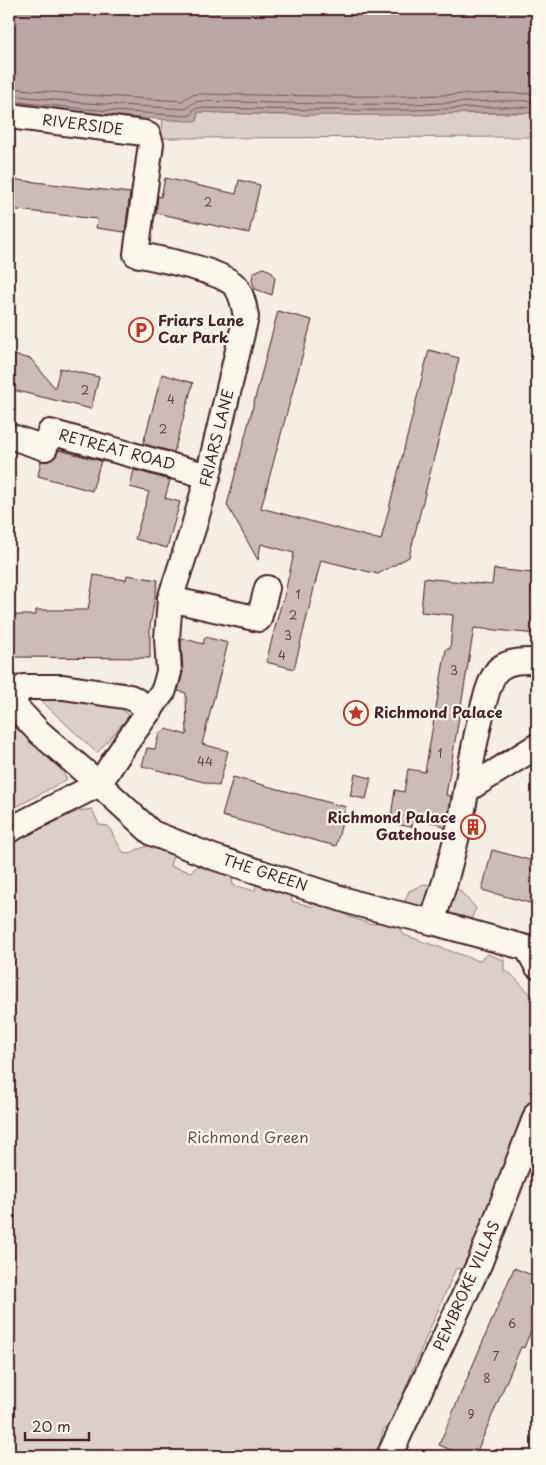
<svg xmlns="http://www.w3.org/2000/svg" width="546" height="1465" font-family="'Playpen Sans',sans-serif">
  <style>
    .green { fill: #dbd0c9; stroke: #92787a }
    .water { fill: #baa7a5; stroke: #8d7174 }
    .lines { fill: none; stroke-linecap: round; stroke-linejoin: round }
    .shore { stroke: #77555c; stroke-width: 1 }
    .building { fill: #cabbb6; stroke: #4a1f2b }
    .minor-casing { stroke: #4a1f2b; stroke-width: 28 }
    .minor { stroke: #fbf7ec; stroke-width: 24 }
    .labels { text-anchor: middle; stroke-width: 4.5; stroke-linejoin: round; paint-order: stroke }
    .number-label { font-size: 12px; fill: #6a464e }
    .street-label { font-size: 15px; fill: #4a1f2b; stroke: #fbf7ec }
    .poi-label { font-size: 15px; font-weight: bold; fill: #4a1f2b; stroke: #fbf7ec; text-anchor: start }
    .park-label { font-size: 15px; fill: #6e4b52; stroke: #fbf7ec }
  </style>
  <rect width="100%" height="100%" fill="#f4eee4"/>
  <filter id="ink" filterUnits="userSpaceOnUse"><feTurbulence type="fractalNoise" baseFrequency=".02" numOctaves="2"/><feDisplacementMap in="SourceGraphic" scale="10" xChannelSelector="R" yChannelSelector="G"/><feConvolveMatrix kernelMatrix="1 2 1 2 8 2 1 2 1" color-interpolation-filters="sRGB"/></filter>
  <g filter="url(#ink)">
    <g class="green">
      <path d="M198,112L272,115L537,113V137L161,138L163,119L197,121Z"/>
      <path d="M36,696L106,703L121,708L129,716L97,753Z"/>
      <path d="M10,727L16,728L60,769L67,779L9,811Z"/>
      <path d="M92,809L99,825L108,826L123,852L131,854L136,850L157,843L174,852L170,866L191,872L201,862L233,874L232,880L233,885L255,891L256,883L293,894L291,901L314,907L317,901L331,903L349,917L371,924L388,919L396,924L404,935L479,961L487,954L504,960V971L511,974L537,1001V1116L466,1271L456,1268L414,1366L394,1421L383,1430L378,1452L373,1456H9V844L78,811Z"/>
      <path d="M424,884L457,888L476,908L468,926L401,911L409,891Z"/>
    </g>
    <path class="water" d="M9,9H537V113C495,111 453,114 411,115C340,116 269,115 198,112L197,121H187L85,114L9,106Z"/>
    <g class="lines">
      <g class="shore">
        <path d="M9,88L86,95L182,101L191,95L198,94C270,95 341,97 412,96C454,95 495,92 537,94"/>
        <path d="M9,95L85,103L186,109L193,103L199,101C270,103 341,105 412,104C454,103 495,100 537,101"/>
        <path d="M9,101L85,109L187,116L191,115L194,109L199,108C270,109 341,111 412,110C454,109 496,105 537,108"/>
      </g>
    </g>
    <g class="building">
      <path d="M165,178L236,194L239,180L260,185L249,233L156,213L158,196L161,197Z"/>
      <path d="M9,179L130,193L125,232L96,228L97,219L9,209Z"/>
      <path d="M263,268L271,271L275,278L272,295L255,289L252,281L253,273Z"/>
      <path d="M278,311L312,320L261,508L381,540L429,350L459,358L409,557L378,574L321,560L294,669L266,662L282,601H283L294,553L261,544L258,560L227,505Z"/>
      <path d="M9,354L31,359L55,388L60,368L99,377L91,409L9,389Z"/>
      <path d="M162,374L193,383L174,452L143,444Z"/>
      <path d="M59,450L101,461L92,491L38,476L41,461H48L54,458Z"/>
      <path d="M134,470L170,480L165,498L180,502L167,548L135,539L149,492L130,487Z"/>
      <path d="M494,569L533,573L531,592H537V634L474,628L446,795L451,796L448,821L445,828L437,823L413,820L412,827L390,823L395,790L404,792L408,769L425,772L446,649H450L453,615L421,612L424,578L492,585Z"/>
      <path d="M94,575L126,580L127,575L158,580L150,626V658L9,657V615H36V610H88Z"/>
      <path d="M205,637L228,643L202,744L228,751L219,786L142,766L147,748L155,749L159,734L166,729L187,735L186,693L178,691L183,672L181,643L182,638L203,644Z"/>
      <path d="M355,774L371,778L366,799L350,796Z"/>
      <path d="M233,777L346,807L336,846L222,816Z"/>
      <path d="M492,850L537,862V905L482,890Z"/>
      <path d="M514,1268L537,1277V1315L524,1348L521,1347L475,1456H465L439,1445Z"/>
    </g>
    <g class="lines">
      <defs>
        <g id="minor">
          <path d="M9,116L144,133L148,135L151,144L136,254C159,259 224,270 237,288C243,297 244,307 246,317L208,476L194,526L170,599L167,638L169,672L164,690L126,743L99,784"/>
          <path d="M9,436L45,448L50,432L208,476"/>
          <path d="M170,599L259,619L267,588"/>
          <path d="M9,700L39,732L99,784L152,833L213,857L358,904L432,922L527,948L537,966"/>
          <path d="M9,702L24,687H63L130,697L151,709"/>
          <path d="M468,789L537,746"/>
          <path d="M461,819C467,792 482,680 500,668C511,660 525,661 537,661"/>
          <path d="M9,830L99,784"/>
          <path d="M432,922L445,882L459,828"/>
          <path d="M389,1456L480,1262L537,1113"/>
        </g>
      </defs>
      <use href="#minor" class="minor-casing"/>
      <use href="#minor" class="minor"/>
    </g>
  </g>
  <defs>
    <symbol id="parking-ring" viewBox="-11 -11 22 22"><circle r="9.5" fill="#fbf7ec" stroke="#c8321e" stroke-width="1.5"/><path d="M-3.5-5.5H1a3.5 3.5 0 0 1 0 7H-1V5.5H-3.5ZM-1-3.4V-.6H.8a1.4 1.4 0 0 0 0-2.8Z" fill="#c8321e"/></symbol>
    <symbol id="sight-ring" viewBox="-11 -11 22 22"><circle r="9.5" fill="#fbf7ec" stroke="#c8321e" stroke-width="1.5"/><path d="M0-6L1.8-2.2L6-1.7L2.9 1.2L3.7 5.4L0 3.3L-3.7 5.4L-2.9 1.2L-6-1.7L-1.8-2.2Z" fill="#c8321e"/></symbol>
    <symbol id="building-ring" viewBox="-11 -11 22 22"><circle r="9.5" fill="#fbf7ec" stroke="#c8321e" stroke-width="1.5"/><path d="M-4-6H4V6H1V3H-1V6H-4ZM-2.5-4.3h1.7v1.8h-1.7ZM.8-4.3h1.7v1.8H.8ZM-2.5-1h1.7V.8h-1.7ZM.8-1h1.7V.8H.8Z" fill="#c8321e"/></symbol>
  </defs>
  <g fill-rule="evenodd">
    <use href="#parking-ring" x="127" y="316" width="28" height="28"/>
    <use href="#sight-ring" x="342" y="699" width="28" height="28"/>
    <use href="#building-ring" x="459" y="813" width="28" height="28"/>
  </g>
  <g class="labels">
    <g class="number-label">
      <text x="208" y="207">2</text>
      <text x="85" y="395">2</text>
      <text x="171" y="404">4</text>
      <text x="163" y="434">2</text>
      <text x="298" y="599">1</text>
      <text x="293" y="620">2</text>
      <text x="288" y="640">3</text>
      <text x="282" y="660">4</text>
      <text x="454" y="675">3</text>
      <text x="440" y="758">1</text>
      <text x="205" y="766">44</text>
      <text x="512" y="1328">6</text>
      <text x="496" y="1361">7</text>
      <text x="487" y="1383">8</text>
      <text x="471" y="1419">9</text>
    </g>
    <g class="street-label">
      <text transform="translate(83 125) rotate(7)" y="5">RIVERSIDE</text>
      <text transform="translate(217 438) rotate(-76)" y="5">FRIARS LANE</text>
      <text transform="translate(117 450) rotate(15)" y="5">RETREAT ROAD</text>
      <text transform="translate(265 873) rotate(18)" y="5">THE GREEN</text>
      <text transform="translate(467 1286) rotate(-66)" y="5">PEMBROKE VILLAS</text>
    </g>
    <g class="poi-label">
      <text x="158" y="326">Friars Lane<tspan x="158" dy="17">Car Park</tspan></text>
      <text x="374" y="718">Richmond Palace</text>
      <text x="456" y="823" text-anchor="end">Richmond Palace<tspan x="456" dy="17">Gatehouse</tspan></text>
    </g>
    <g class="park-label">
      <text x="248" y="1143">Richmond Green</text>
    </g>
  </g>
  <rect width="546" height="1465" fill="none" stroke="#fbf7ec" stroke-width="30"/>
  <rect x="15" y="15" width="516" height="1435" fill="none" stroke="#4a1f2b" stroke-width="2" filter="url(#ink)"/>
  <path d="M25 1432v8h64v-8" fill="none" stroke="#4a1f2b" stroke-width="2.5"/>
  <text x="32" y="1432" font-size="15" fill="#4a1f2b" stroke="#fbf7ec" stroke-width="4" paint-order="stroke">20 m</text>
</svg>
